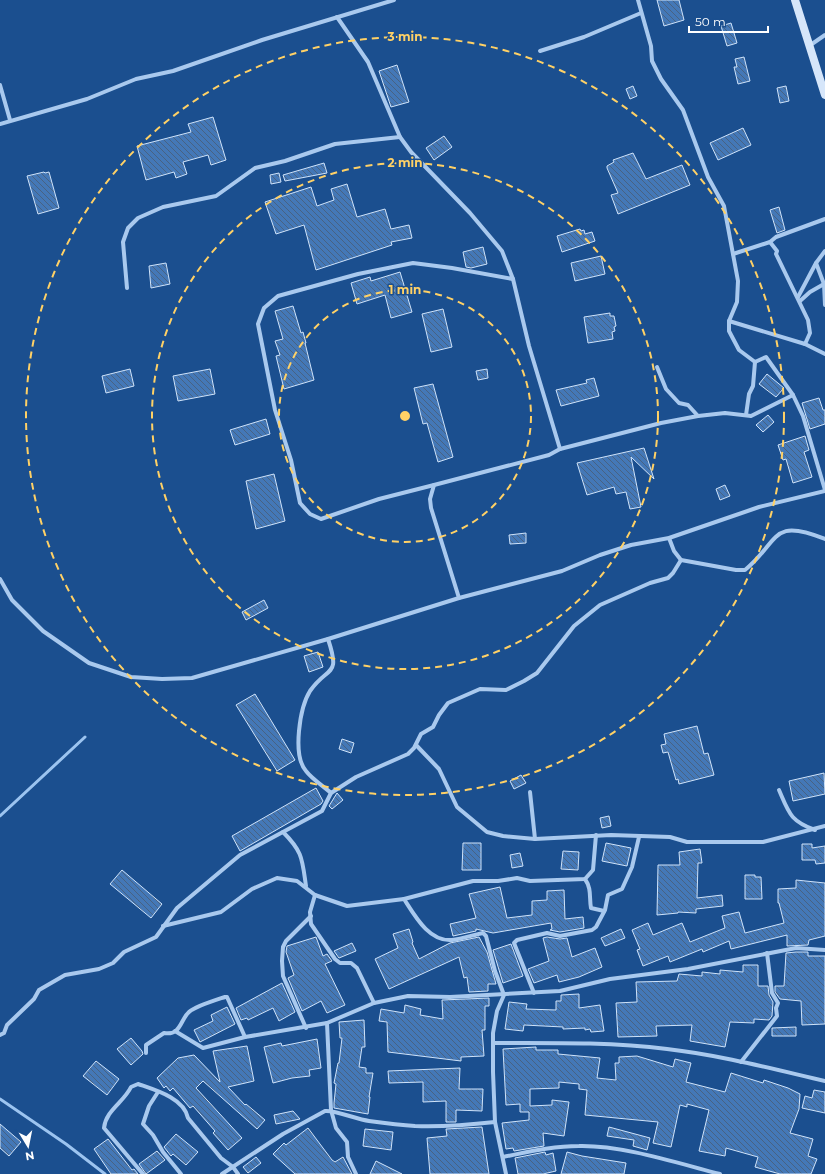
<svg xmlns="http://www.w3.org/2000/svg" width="825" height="1174" font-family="Montserrat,sans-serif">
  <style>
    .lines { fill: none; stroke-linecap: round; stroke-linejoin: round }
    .stream { stroke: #9cc4f0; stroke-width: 3 }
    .building { fill: url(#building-back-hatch); stroke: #cfe3fa }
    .street { stroke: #a9c9ee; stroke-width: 4 }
    .secondary { stroke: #d6e6fa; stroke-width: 8 }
    .ring { fill: none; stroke: #ffd166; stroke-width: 2; stroke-dasharray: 7 5 }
    .centre { fill: #ffd166; stroke: #1b4f8f; stroke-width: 2 }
    .ring-label { font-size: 12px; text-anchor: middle; font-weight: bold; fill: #ffd166; stroke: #1b4f8f; stroke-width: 3; stroke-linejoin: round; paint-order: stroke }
  </style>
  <defs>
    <pattern id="building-back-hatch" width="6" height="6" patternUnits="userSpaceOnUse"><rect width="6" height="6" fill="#4478b7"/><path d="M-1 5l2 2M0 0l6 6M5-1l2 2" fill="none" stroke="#486282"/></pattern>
  </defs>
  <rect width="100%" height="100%" fill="#1b4f8f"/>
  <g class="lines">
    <g class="stream">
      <path d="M0,816L85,737"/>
      <path d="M0,1099L66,1144L105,1174"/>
    </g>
  </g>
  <g class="building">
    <path d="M657,0H679L684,20L664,26Z"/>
    <path d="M731,23L737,43L727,46L721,26Z"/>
    <path d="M744,57L750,81L738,84L734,67H737L735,59Z"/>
    <path d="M397,65L409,102L391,107L379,71Z"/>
    <path d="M633,86L637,96L630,99L626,89Z"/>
    <path d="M786,86L789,101L780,103L777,88Z"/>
    <path d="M213,117L226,160L211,165L208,155L183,162L187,174L176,178L174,172L146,180L137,146L191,132L188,124Z"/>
    <path d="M743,128L751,145L718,160L710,143Z"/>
    <path d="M444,136L452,147L434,160L426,148Z"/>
    <path d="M633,153L646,179L682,165L690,185L618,214L611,195L618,193L607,168V166L614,162L613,160Z"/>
    <path d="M324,163L327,173L285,181L283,175Z"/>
    <path d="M44,172L45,173L49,172L59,208L38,214L27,176Z"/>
    <path d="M279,173L281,182L271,184L270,175Z"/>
    <path d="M347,184L357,217L385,209L391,229L409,225L412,238L391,242L392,245L316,270L304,225L276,234L265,202L311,187L317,206L334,200L331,189Z"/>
    <path d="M779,207L785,230L777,233L770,210Z"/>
    <path d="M580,229L581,231L584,230L585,234L592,232L595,241L562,252L557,236Z"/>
    <path d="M483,247L487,264L471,268L466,267L463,252Z"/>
    <path d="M601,256L605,274L575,281L571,263Z"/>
    <path d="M166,263L170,284L151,288L149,266Z"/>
    <path d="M400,272L412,312L391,318L385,295L357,304L351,283L370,277L371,281Z"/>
    <path d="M293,306L301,333L303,332L306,343H305L314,380L284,389L276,356L280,355L275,341L283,339L275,311Z"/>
    <path d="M443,309L452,347L431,352L422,314Z"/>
    <path d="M610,313V316H614L616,326L614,327L615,331L612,332L613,339L588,343L584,317Z"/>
    <path d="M130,369L134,386L106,393L102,376Z"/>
    <path d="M210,369L215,394L178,401L173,376Z"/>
    <path d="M487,369L488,378L478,380L476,371Z"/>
    <path d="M767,374L784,388L776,397L759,384Z"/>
    <path d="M594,378L599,396L561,406L556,390L587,383L586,380Z"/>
    <path d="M433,384L453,457L438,462L427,423L423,424L414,388Z"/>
    <path d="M819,398L823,410H825V424L810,429L802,403Z"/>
    <path d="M768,415L774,422L763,432L756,425Z"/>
    <path d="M266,419L270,434L235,445L230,430Z"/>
    <path d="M805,436L809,450L804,452L812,477L793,483L786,459L783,460L778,445Z"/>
    <path d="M644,448L654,479L631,457L641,507L630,509L626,492L616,494L614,487L587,495L577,463Z"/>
    <path d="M274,474L285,521L256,529L246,481Z"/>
    <path d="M725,485L730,496L720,500L716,489Z"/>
    <path d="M526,533V543L510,544L509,535Z"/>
    <path d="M264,600L268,608L246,620L242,612Z"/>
    <path d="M318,652L323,667L309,672L304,656Z"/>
    <path d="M255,694L295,760L277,771L236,705Z"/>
    <path d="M697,726L704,754L708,753L714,775L679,784L678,779L676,780L668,752L663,753L661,745L666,744L664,734Z"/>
    <path d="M342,739L354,743L351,753L339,749Z"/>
    <path d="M824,773L825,794L793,801L789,781Z"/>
    <path d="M521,775L526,783L514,789L510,781Z"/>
    <path d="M316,788L323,801L321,804L240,851L232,836Z"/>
    <path d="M337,793L343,800L332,809L329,806Z"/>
    <path d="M609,816L611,826L602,828L600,818Z"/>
    <path d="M463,843H481V870H462Z"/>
    <path d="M606,843L631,848L627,866L602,861Z"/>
    <path d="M802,844H812V848L825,846V863L816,864L815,860H802Z"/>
    <path d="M700,849L702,863H698L697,898L722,895L723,906L696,909V913L678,912V913L657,915L658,865H680L679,852Z"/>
    <path d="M563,851L579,852L578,870L561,869Z"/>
    <path d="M520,853L523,866L512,868L510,855Z"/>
    <path d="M122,870L162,904L151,918L110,884Z"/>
    <path d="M745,875H755V877H761L762,899H745Z"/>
    <path d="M796,880L825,883V936L809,940L808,945L787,946V935L731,949L729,941L703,952L702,949L670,962L668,956L643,966L637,950L640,949L632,930L648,923L653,935L682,923L690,942L725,928L722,916L739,912L745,933L784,923L779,903H778V889L796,888Z"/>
    <path d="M500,887L507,918L532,915V901L547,900V891L564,890L565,919L583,917L584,928L560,932L550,930L552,929L551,923L493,933L476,929V931L453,936L450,924L476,918L469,894Z"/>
    <path d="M409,929L413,942L412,943L419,959L450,943L479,937L487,952L496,984H488V991L469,992L467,977L464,978L459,957L389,989L375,959L398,948L393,934Z"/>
    <path d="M621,929L625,938L605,946L601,938Z"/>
    <path d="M316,937L323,956L327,954L332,961L325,964L345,1005L327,1013L321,1001L302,1011L288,978L294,975L286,952L287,946Z"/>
    <path d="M547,937L560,939L567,938L572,957L595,948L602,967L579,977L559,982L557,975L534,983L528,969L549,961L543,938Z"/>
    <path d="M352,943L356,951L339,958L334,951Z"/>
    <path d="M511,944L523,976L503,983L493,950Z"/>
    <path d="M796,952H808V956H825V1024L802,1025L801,1001L780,999L775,992V986H784L786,953Z"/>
    <path d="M743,965H758V986H768L769,995L773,1002L772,1016L769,1020L754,1019V1023L730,1022L725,1047L690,1041L692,1025L656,1026L657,1036L618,1037L616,1003L637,1002L636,982L677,981L679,974L702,976V972L720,974V970L743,972Z"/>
    <path d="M282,983L295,1012L279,1021L273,1008L248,1020L247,1018L241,1020L236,1008Z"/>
    <path d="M579,994V1008L600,1005L604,1031L591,1032L590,1029L585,1030V1028L563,1029V1027L524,1025L523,1031L505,1029L509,1002L527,1004L526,1009L556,1010V1001H561V995Z"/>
    <path d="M489,998V1006H485V1030H482L484,1056L461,1057V1061L388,1052L387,1022L379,1021L381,1009L404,1013L405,1005L421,1009L420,1015L443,1019L442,1000Z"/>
    <path d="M227,1007L235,1024L200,1042L194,1030L213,1021L211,1015Z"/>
    <path d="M364,1020L365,1047H362L359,1067L366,1068V1073H373L369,1097H370L368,1114L334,1108V1103L336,1084L334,1083L338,1063H339L342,1038H340L339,1022Z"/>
    <path d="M796,1027V1036H772V1028Z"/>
    <path d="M131,1038L142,1051L143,1054L131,1065L117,1049Z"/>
    <path d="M317,1039L321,1068L309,1070L310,1076L292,1078L273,1083L264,1047L281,1043L282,1046Z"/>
    <path d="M247,1046L254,1081L228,1087L245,1105L246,1104L265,1120L257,1129L203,1081L196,1088L242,1138L228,1150L213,1133L215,1131L193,1106L190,1108L173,1088L170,1091L166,1086L164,1088L157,1078L178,1058L194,1055L220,1082L213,1051Z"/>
    <path d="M536,1047V1050H558V1054L600,1058L597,1078L616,1080L615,1063H619V1057L637,1056L673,1067L675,1059L691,1063L686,1082L725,1092L731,1073L763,1083L764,1080L788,1088L800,1094L799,1109L790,1133L813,1139L808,1156L817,1159L811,1174H780L755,1167L758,1157L726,1148L725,1156L699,1151L709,1110L687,1104V1107L680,1105L671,1147L653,1143L658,1122L585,1115L587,1090L579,1089V1084L559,1082V1088L530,1089V1106L552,1105V1100L569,1102L564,1136L543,1133L544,1146L514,1151L513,1148L506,1149L502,1123L529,1120V1112H520V1104L506,1105L503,1049Z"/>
    <path d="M96,1061L119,1079L107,1095L83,1076Z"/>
    <path d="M460,1068L459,1089H483L482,1111L456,1110V1122H446V1101L423,1102V1082L389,1083L388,1071Z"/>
    <path d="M814,1090L825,1092V1113L802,1108L805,1096L812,1098Z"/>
    <path d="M293,1111L300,1119L276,1124L274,1115Z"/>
    <path d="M0,1124L21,1142L9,1156L0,1148Z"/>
    <path d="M482,1127L489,1174H430L427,1138L447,1136L446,1129Z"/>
    <path d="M609,1127L650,1138L647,1150L633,1146L634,1140L607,1136Z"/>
    <path d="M308,1128L332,1160L335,1162L343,1157L352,1174H295L273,1154L284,1143L286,1145Z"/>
    <path d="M365,1129L393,1132L391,1150L363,1146Z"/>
    <path d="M176,1134L198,1152L186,1165L173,1154L171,1156L164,1147Z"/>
    <path d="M108,1139L132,1170L134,1169L138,1174H111L94,1149Z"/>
    <path d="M157,1151L165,1160L146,1174L139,1164Z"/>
    <path d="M545,1152L546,1155L553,1153L556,1171L543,1174H518L515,1158Z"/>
    <path d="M567,1152L582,1156L626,1163L624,1174H561Z"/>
    <path d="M256,1157L261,1163L248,1173L243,1167Z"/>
    <path d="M376,1161L402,1174H370Z"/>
  </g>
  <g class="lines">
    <g class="street">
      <path d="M638,0L651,46L652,61L661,79L683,110L708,177L724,206L738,281L737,302L729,321V331L739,350L755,362L766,357L793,395L803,416L825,490"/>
      <path d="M337,17L368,62L400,137L411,152L470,213L502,251L513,279L529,346L560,449"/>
      <path d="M809,46L825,35"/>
      <path d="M540,51L584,37L641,13"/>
      <path d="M0,85L10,120"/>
      <path d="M0,124L87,99L136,79L173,71L262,40L394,0"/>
      <path d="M770,242L777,251L776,254L808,320L810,333L805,344"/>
      <path d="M733,254L770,242L776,237L825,219"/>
      <path d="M816,263L824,284L825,305"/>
      <path d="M127,288L123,242L128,228L138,218L163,207L216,196L255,168L285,161L335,144L400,137"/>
      <path d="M798,297L816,263L825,251"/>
      <path d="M800,301L810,292L824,284"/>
      <path d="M729,321L805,344L825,354"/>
      <path d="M657,367L666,389L679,403L688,405L698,416"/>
      <path d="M746,415L749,394L753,386L755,362"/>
      <path d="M434,485L379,499L321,519L310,514L300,503L291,460L275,410L258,324L264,308L278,296L358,274L413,263L452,268L513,279"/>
      <path d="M669,538L674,551L681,560L736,570H745C780,541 770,517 825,539"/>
      <path d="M0,579L12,600L43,631L89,663L131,677L162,679L192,678L328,639L459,598L562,571L600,555L631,545L669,538L759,507L825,491"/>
      <path d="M459,598L431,508L430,499L434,485L549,455L560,449L661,423L698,416L725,413L751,416L793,395"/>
      <path d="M328,639C341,678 328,665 310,691C300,707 292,755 306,771C312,779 323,786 331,793"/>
      <path d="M416,745L439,769L457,807L487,832L503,836L535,839L611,835L670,837L687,842H763L825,826"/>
      <path d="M779,790C789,813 790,821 815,830"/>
      <path d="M530,792L535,839"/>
      <path d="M283,832C303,852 302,859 306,886"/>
      <path d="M585,879C592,889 589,898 591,908L604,911"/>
      <path d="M315,895L310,912L311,924L335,959L340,963H351L357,968L374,1003"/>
      <path d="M404,899L473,881H498L517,878L530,881L585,879L593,870L596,835"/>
      <path d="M163,926L221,912L252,889L277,878L297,881L315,895L347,906L404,899C415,916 429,942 452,940C462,939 473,935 483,933L486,936L495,971L504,995L497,1011L493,1033V1072L495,1122L506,1174"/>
      <path d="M534,993L514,943L517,940L547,933L560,936L592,930L596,927L605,910L608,895L622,889L632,867L639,837"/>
      <path d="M327,1023L331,1110L336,1128L347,1142L348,1157L356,1174"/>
      <path d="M306,1028L283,976L282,961L283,947L286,941L311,916"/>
      <path d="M175,1031L203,1048L245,1037L327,1023L374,1003L408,996L450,997L560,991L610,979L688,969L796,948L825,950"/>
      <path d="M0,1035L4,1033L7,1025L34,999L39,990L65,975L99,969L113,963L124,952L156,937L177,908L240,855L322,811L331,793L356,777L408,754L414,748L421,734L433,727L439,715L448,703L480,689L506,690L524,681L537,673L574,626L600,605L650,583L668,578L673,573L681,560"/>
      <path d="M493,1043C551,1043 610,1042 667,1049C720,1055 773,1069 825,1081"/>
      <path d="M146,1053V1045L164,1033C181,1036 180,1020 189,1012C196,1006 216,1000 225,997H227L245,1037"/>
      <path d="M741,1062L777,1016L776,1008L778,1003L772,993L767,953"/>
      <path d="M158,1092L149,1106L143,1124L153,1135L163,1152L181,1174"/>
      <path d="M503,1157C528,1152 553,1146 579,1146C622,1145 677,1163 720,1174"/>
      <path d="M143,1174L104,1128C106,1110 124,1102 131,1087L138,1084C155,1090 184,1098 188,1118L221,1158L233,1167L238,1174"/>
      <path d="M222,1174L283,1134L325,1111C335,1110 356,1119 369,1121C384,1123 400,1125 415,1126C442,1127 468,1125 495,1122"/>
    </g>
    <path class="secondary" d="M795,0L825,95"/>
  </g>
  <g class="ring">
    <circle cx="405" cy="416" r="126"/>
    <circle cx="405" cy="416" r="253"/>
    <circle cx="405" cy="416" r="379"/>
  </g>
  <circle cx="405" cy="416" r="6" class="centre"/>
  <g class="ring-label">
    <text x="405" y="41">3 min</text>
    <text x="405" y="167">2 min</text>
    <text x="405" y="294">1 min</text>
  </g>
  <g transform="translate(28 1146) rotate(170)" stroke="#1b4f8f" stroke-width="3" paint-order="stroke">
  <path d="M0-3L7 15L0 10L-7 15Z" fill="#ffffff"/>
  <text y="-6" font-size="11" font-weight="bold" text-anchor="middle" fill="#ffffff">N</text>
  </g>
  <path d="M689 26v6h79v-6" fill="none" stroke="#ffffff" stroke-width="2"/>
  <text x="695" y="26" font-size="12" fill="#ffffff" stroke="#1b4f8f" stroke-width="3" paint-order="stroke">50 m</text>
</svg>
